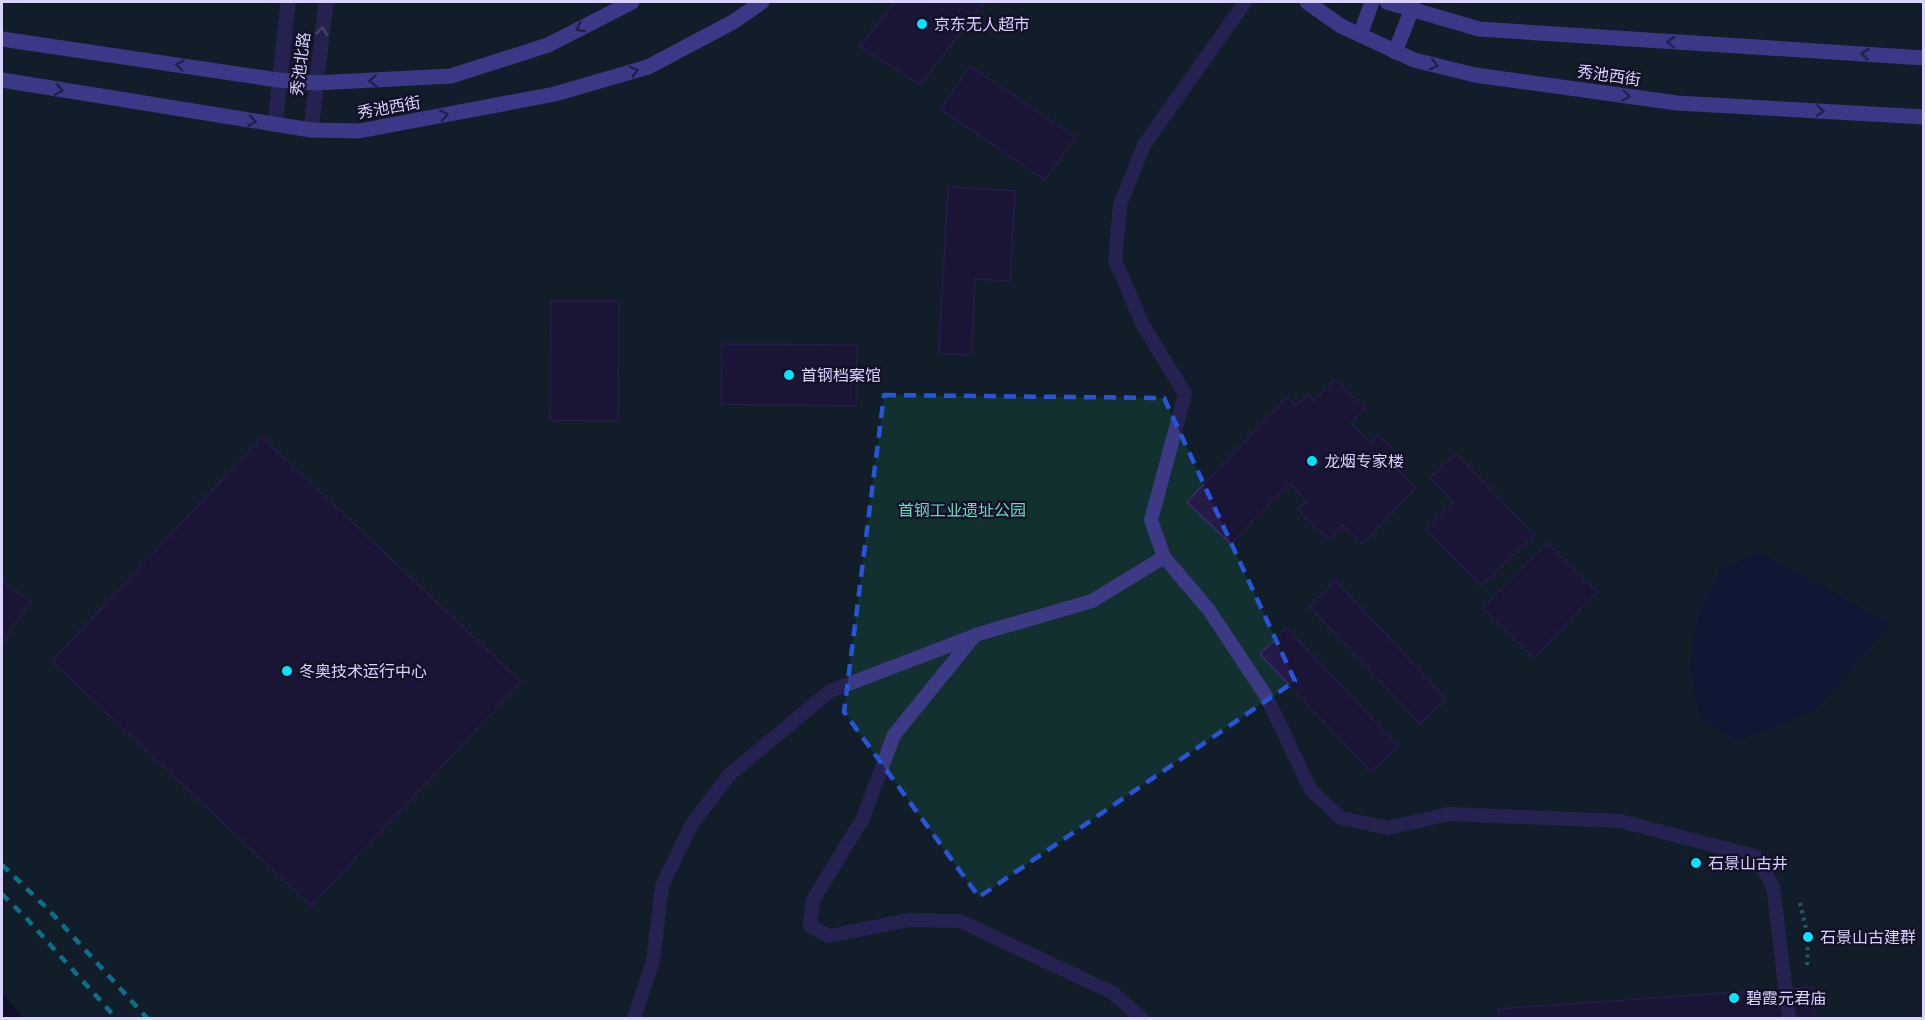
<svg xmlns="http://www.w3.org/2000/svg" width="1925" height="1020" font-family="'Asap Condensed','Noto Sans SC',sans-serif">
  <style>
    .green { fill: #12302f }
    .water { fill: #0c2248 }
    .building { fill: #241b47; stroke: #3b2d73; stroke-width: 1.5 }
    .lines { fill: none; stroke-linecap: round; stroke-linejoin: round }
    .path { stroke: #2fb8b0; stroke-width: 4; stroke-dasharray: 3 4.5; stroke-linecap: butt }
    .lane { stroke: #3d3a85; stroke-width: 14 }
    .street { stroke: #3d3a85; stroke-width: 15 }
    .secondary { stroke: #6f6bff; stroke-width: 15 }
    .rail { stroke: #00e5ff; stroke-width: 4.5; stroke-dasharray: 9 8; stroke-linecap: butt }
    .oneway { stroke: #38347d }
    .oneway2 { stroke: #837fbc }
    .marked { fill: none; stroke: #2655da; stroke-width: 4.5; stroke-dasharray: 12 8; stroke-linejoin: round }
    .poi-dot { fill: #00e5ff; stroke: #130f26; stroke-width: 2 }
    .labels { text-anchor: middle; stroke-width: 4.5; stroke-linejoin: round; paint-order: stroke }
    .poi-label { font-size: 16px; fill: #d9d4ff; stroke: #130f26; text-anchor: start }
    .street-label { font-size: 16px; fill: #d9d4ff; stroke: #130f26 }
    .park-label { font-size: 16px; fill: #5fe0c0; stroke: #130f26 }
  </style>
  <rect width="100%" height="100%" fill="#130f26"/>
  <path class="green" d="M2,2H1923V1018H23L2,993Z"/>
  <path class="water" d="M1760,553L1890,624L1815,711L1737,741L1702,719L1690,670L1697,618L1721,569Z"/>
  <g class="building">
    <path d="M895,2H984L920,85L860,46Z"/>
    <path d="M970,66L1075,137L1045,180L941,109Z"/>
    <path d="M948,187L1015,191L1010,281L975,279L971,355L939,353Z"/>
    <path d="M551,301H619L618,421L550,420Z"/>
    <path d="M722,344L857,345L856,406L721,404Z"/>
    <path d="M1335,380L1365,408L1351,423L1371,443L1378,435L1401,457L1393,465L1416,487L1363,544L1343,525L1329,540L1298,510L1307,501L1289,483L1231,544L1187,502L1287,397L1296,406L1308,394L1314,401Z"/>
    <path d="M262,437L521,682L311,906L52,661Z"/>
    <path d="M1456,453L1534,535L1481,586L1426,529L1453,502L1430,478Z"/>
    <path d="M1547,543L1597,592L1534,658L1483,608Z"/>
    <path d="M2,581L31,602L2,643Z"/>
    <path d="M1336,581L1446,699L1420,724L1309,606Z"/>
    <path d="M1287,628L1398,746L1371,772L1260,654Z"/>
    <path d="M1812,987L1815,1018H1499V1009Z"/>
  </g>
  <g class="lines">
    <path class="path" d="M1800,903L1808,937L1807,967"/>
    <g class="lane">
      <path d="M1164,557L1209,610L1266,696L1311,790L1341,818L1388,828L1449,814L1620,821L1755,856L1773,886L1789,1018"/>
      <path d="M634,1018L653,961L662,886L692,824L729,775L830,691L974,636"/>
      <path d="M1141,1018L1113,993L960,921L909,920L829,936L810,926L813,900L863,818L894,735L975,635L1092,601L1164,557L1151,520L1185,394L1143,325L1115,261L1120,205L1144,145L1245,2"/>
    </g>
    <g class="street">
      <path d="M275,125L288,2"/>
      <path d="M311,130L326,2"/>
    </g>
    <g class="secondary">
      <path d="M1307,2L1341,26L1414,60L1475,75L1677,103L1924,117"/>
      <path d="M1387,2L1479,29L1924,58"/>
      <path d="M1360,35L1372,2"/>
      <path d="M2,39L278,80L315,83L451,76L548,45L632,2"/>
      <path d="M1395,52L1412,9V2"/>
      <path d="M2,80L311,130L359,131L555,94L648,67L733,22L762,2"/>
    </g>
    <g class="rail">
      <path d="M2,865L48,909L147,1018"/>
      <path d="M2,894L28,920L116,1018"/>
    </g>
  </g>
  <defs><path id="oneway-chevron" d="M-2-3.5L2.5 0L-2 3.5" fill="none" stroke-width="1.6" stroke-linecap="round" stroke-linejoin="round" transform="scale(1.5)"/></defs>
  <g class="oneway">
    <use href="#oneway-chevron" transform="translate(580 28) rotate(153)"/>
    <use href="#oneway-chevron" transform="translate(1671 42) rotate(-176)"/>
    <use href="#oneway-chevron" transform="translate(1865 54) rotate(-176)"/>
    <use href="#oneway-chevron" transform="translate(180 65) rotate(-172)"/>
    <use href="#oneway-chevron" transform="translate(1434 65) rotate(13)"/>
    <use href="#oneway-chevron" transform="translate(634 71) rotate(-16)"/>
    <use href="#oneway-chevron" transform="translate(373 81) rotate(177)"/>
    <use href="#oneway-chevron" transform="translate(59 90) rotate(9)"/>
    <use href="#oneway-chevron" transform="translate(1626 96) rotate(8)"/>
    <use href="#oneway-chevron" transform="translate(1820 111) rotate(4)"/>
    <use href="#oneway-chevron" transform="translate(444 115) rotate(-11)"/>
    <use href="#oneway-chevron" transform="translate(252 121) rotate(9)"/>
  </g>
  <use class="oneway2" href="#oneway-chevron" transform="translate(322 31) rotate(-83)"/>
  <path d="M0 0H1925V1020H0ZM884,395L1164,398L1295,681L979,897L844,712Z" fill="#130f26" fill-opacity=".55" fill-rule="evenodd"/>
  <path class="marked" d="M884,395L1164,398L1295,681L979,897L844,712Z"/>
  <g class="poi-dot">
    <circle cx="922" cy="24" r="6"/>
    <circle cx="789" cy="375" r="6"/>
    <circle cx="1312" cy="461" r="6"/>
    <circle cx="287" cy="671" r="6"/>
    <circle cx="1696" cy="863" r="6"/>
    <circle cx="1808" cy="937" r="6"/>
    <circle cx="1734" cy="998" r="6"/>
  </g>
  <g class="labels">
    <g class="poi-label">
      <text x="934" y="30">京东无人超市</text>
      <text x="801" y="381">首钢档案馆</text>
      <text x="1324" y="467">龙烟专家楼</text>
      <text x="299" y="677">冬奥技术运行中心</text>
      <text x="1708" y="869">石景山古井</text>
      <text x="1820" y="943">石景山古建群</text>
      <text x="1746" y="1004">碧霞元君庙</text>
    </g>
    <g class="street-label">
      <text transform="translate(300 64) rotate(-83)" y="6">秀池北路</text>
      <text transform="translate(1609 75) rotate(8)" y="6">秀池西街</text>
      <text transform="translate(389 107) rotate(-10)" y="6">秀池西街</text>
    </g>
    <g class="park-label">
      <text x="962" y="516">首钢工业遗址公园</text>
    </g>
  </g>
  <rect width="1925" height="1020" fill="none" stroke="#d9d4ff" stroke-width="6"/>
</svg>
